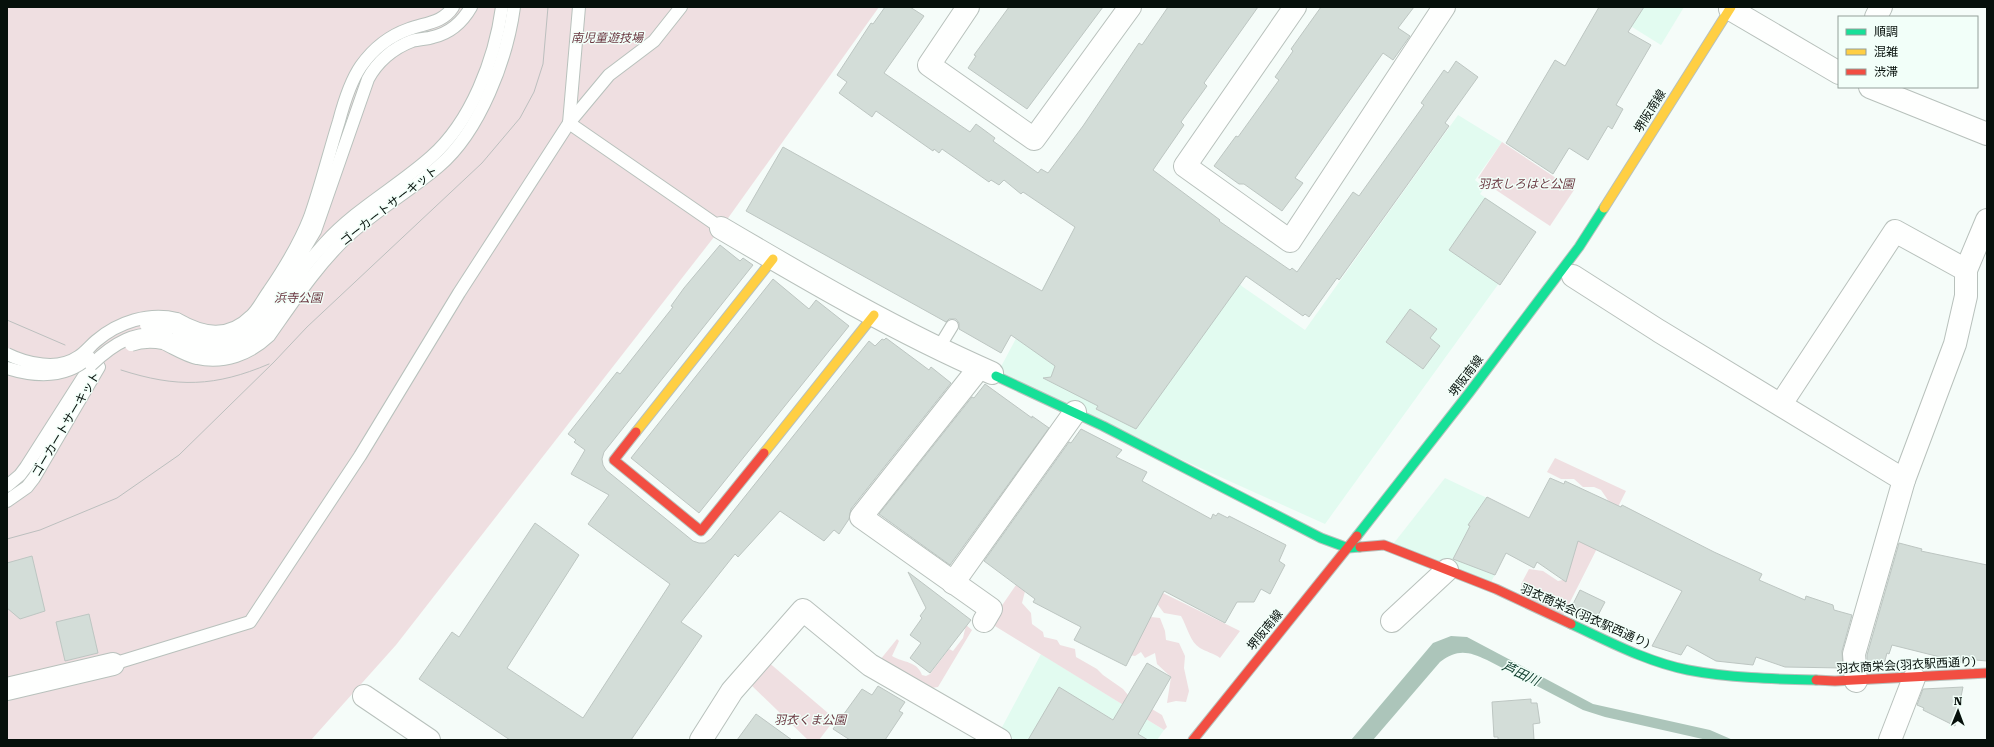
<svg xmlns="http://www.w3.org/2000/svg" width="1994" height="747" font-family="'Roboto Serif','Noto Sans JP',serif">
  <style>
    .built { fill: #e2fbf0 }
    .green { fill: #efdfe1 }
    .water { fill: #acc5ba }
    .building { fill: #d3ddd8; stroke: #bdc6c2 }
    .lines { fill: none; stroke-linecap: round; stroke-linejoin: round }
    .lane-casing { stroke: #b8c1bc; stroke-width: 14 }
    .street-casing { stroke: #b8c1bc; stroke-width: 24 }
    .fast-casing { stroke: #b8c1bc; stroke-width: 11 }
    .slow-casing { stroke: #b8c1bc; stroke-width: 11 }
    .jam-casing { stroke: #b8c1bc; stroke-width: 11 }
    .lane { stroke: #fefffe; stroke-width: 12 }
    .street { stroke: #fefffe; stroke-width: 22 }
    .fast { stroke: #16e098; stroke-width: 9 }
    .slow { stroke: #ffcf43; stroke-width: 9 }
    .jam { stroke: #f24e42; stroke-width: 9 }
    .tram { stroke: #bcbfbe; stroke-width: 1 }
    .lane-bridge-casing { stroke: #b8c1bc; stroke-width: 14; stroke-linecap: butt }
    .lane-bridge { stroke: #fefffe; stroke-width: 12 }
    .labels { text-anchor: middle; stroke-width: 3; stroke-linejoin: round; paint-order: stroke }
    .park-label { font-size: 12px; font-style: italic; fill: #6b3942; stroke: #f2fff9 }
    .street-label { font-size: 12px; fill: #06100b; stroke: #f2fff9 }
    .water-label { font-size: 13px; font-style: italic; fill: #124030; stroke: #f2fff9 }
  </style>
  <rect width="100%" height="100%" fill="#f5fcf9"/>
  <g class="built">
    <path d="M1600,7H1684L1661,45Z"/>
    <path d="M1458,115L1502,142L1475,180L1484,188L1480,194L1536,232L1325,524L996,376L1083,213L1228,274L1243,287L1305,330Z"/>
    <path d="M1445,478L1525,516L1490,584L1394,543Z"/>
    <path d="M1041,654L1164,730L1157,740H1144L1145,738L1059,688L1028,740H1015L1000,731Z"/>
  </g>
  <g class="green">
    <path d="M7,7H879L721,228L396,645L311,740H7Z"/>
    <path d="M1502,142L1574,190L1550,226L1478,178Z"/>
    <path d="M1555,458L1626,491L1562,618L1523,597L1521,584L1529,569L1543,571L1558,581L1567,579L1569,542L1612,506L1601,490L1594,487H1583L1574,479H1561L1547,472Z"/>
    <path d="M1033,560L1022,603L1031,613L1032,624L1043,632L1044,637L1057,640L1060,645L1075,649L1076,657L1097,669L1103,675L1123,689L1128,695L1162,715L1167,727L1164,730L990,623Z"/>
    <path d="M1161,592L1240,631L1220,658C1214,653 1206,652 1200,648C1190,642 1187,626 1181,616L1164,613L1158,605Z"/>
    <path d="M1151,617L1160,618L1165,631L1166,640L1179,643L1185,656L1184,668L1189,691L1186,702L1176,701L1167,703L1171,677L1157,664L1155,653L1145,658L1141,652L1135,656L1129,655Z"/>
    <path d="M966,625L972,630L938,687L925,689L880,660L897,639L899,641L892,656C904,663 917,661 922,675L926,676L930,674L949,649L953,651L963,638Z"/>
    <path d="M767,661L835,719L819,740H808L750,684Z"/>
  </g>
  <path class="water" d="M1451,636L1467,637L1593,704L1710,730L1733,740H1707L1605,717L1583,710L1487,660C1468,651 1457,649 1440,662L1373,740H1351L1433,643Z"/>
  <g class="building">
    <path d="M885,7H910L924,16L884,73L970,132L976,124L995,138L993,141L1038,173L1041,169L1048,173L1083,126L1139,43L1142,45L1168,7H1258L1204,83L1207,86L1181,122L1184,125L1153,170L1220,220L1219,221L1290,270L1292,268L1297,272L1353,192L1359,196L1424,105L1421,103L1444,70L1448,73L1456,61L1478,77L1445,123L1449,126L1410,181L1339,280L1337,278L1309,317L1305,314L1303,316L1246,276L1136,429L1096,409L1098,406L1043,378L1051,377L1055,366L1011,335L1001,353L959,329V323L956,319H949L946,322L746,211L783,147L1042,291L1075,227L1023,192L1021,194L1004,180L999,185L991,180L989,182L942,149L939,153L934,149L933,151L876,111L872,117L839,93L847,82L837,75L871,23L873,24Z"/>
    <path d="M1009,7H1103L1027,109L968,68L976,56L974,55Z"/>
    <path d="M1321,7H1414L1398,28L1410,36L1393,60L1383,53L1295,178L1303,183L1282,211L1244,184H1239L1214,166L1236,136L1238,137L1279,80L1275,77L1293,51L1291,49Z"/>
    <path d="M1599,7H1644L1628,32L1651,45L1616,105L1623,109L1612,129L1608,126L1588,160L1569,148L1553,174L1506,143L1555,60L1565,66Z"/>
    <path d="M1485,198L1536,232L1500,285L1449,250Z"/>
    <path d="M720,245L740,261L743,258L753,265L604,452L602,459L603,465L606,470L693,541L699,543H705L711,539L869,341L875,346L882,339L884,340L886,338L929,370L931,367L951,383L851,509L849,519L839,534L834,530L824,541L780,511L738,557L735,554L681,622L702,636L631,740H510L419,679L452,632L459,637L535,523L579,555L507,668L583,718L670,584L588,524L609,495L571,474L585,450L574,442L576,440L568,434L617,372L620,374L673,307L671,306L684,288Z"/>
    <path d="M773,279L809,309L816,300L849,326L699,513L631,458Z"/>
    <path d="M1410,309L1437,329L1430,338L1440,346L1423,369L1386,342Z"/>
    <path d="M985,384L1032,418V416L1049,428L950,565L879,514L972,397L974,398Z"/>
    <path d="M1081,429L1122,450L1116,457L1147,472L1142,481L1211,519L1213,514L1216,516L1218,513L1228,518L1229,516L1286,545L1279,561L1285,565L1270,594L1261,589L1254,602H1237L1225,623L1164,591L1126,666L1074,640L1081,627L1033,602L1035,599L984,561L1069,442L1071,443Z"/>
    <path d="M1550,478L1564,484L1565,481L1621,507L1622,505L1714,552L1762,574L1759,580L1805,600L1806,596L1833,605L1834,610L1852,615L1842,651L1843,668L1785,667L1756,657L1753,665L1716,661L1687,645L1681,655L1652,646L1682,591L1578,541L1566,582L1537,562L1534,568L1506,553L1495,575L1453,559L1470,526L1468,525L1487,497L1529,518Z"/>
    <path d="M1899,543L1922,549L1921,551L1987,565V661L1964,659V662L1936,663L1940,657L1892,645L1889,654L1887,653L1884,664L1871,661L1867,663V655Z"/>
    <path d="M32,556L45,611L20,619L7,608V563Z"/>
    <path d="M908,572L971,620L930,673L910,658L921,643L910,635L922,618L920,616L926,608Z"/>
    <path d="M1580,590L1605,602L1595,621L1570,610Z"/>
    <path d="M89,614L98,653L65,661L56,622Z"/>
    <path d="M1147,663L1171,677L1138,734L1148,740H1028L1059,687L1113,720Z"/>
    <path d="M878,686L905,702L899,711L903,713L885,740H850L833,729L862,689L872,695Z"/>
    <path d="M1963,687L1955,726L1923,710L1924,708L1917,705L1923,689Z"/>
    <path d="M1531,699V703H1537L1540,723L1533,724L1534,740H1498V737H1494L1492,702Z"/>
    <path d="M756,714L792,740H737Z"/>
  </g>
  <g class="lines">
    <defs>
      <g id="lane">
        <path d="M569,123L721,228"/>
        <path d="M569,123L579,7"/>
        <path d="M177,319C203,334 228,339 251,316C258,310 263,299 269,291C284,269 300,243 310,217C321,186 329,153 339,121C344,102 350,82 361,66C373,49 389,36 409,29C425,23 443,23 453,7"/>
        <path d="M173,327L203,341L214,342L224,341L250,329L269,308L315,231L368,79C377,62 393,48 412,41C419,39 427,39 433,37C450,33 463,21 471,7"/>
        <path d="M167,335C195,350 220,358 250,341C271,328 289,289 304,268C310,259 318,251 325,243C357,208 396,188 431,157C471,122 495,59 502,7"/>
        <path d="M163,343C174,348 186,356 197,358C224,364 250,354 269,336C293,302 317,265 348,236C376,210 410,191 439,166C480,131 507,59 514,7"/>
        <path d="M938,349L952,326"/>
        <path d="M7,486L20,475L26,467L91,365"/>
        <path d="M7,501L27,487L34,478L99,367"/>
        <path d="M113,664L250,622L360,456L459,293L569,123L609,75L654,41L681,7"/>
      </g>
      <g id="street">
        <path d="M968,7L929,65L1034,139L1130,7"/>
        <path d="M1295,7L1185,166L1290,241L1444,7"/>
        <path d="M1730,9L1839,73"/>
        <path d="M1876,17L1881,7"/>
        <path d="M1870,87L1987,134"/>
        <path d="M721,228C809,280 898,332 992,373"/>
        <path d="M1573,276L1659,331L1904,480"/>
        <path d="M979,368L861,517L991,609L984,621"/>
        <path d="M1781,404L1895,231L1966,270"/>
        <path d="M953,583L1075,412"/>
        <path d="M1392,621L1447,570"/>
        <path d="M1856,681L1854,654L1904,480L1955,344L1966,296V270L1987,220"/>
        <path d="M7,689L113,664"/>
        <path d="M364,696L429,740"/>
        <path d="M701,740L732,691L803,610L870,665L1000,740"/>
        <path d="M1890,740L1914,678"/>
      </g>
      <g id="fast">
        <path d="M996,376L1103,426L1321,538L1348,548L1360,547"/>
        <path d="M1357,536L1469,393L1579,247L1604,208"/>
        <path d="M1571,624C1608,641 1647,662 1688,670C1729,678 1773,679 1816,680"/>
      </g>
      <g id="slow">
        <path d="M1604,208L1731,7"/>
        <path d="M636,432L773,259"/>
        <path d="M764,453L874,315"/>
      </g>
      <g id="jam">
        <path d="M636,432L614,460L701,531L764,453"/>
        <path d="M1360,547L1384,545L1496,589L1571,624"/>
        <path d="M1816,680L1835,681L1987,673"/>
        <path d="M1193,740L1357,536"/>
      </g>
    </defs>
    <use href="#lane" class="lane-casing"/>
    <use href="#street" class="street-casing"/>
    <use href="#fast" class="fast-casing"/>
    <use href="#slow" class="slow-casing"/>
    <use href="#jam" class="jam-casing"/>
    <use href="#lane" class="lane"/>
    <use href="#street" class="street"/>
    <use href="#fast" class="fast"/>
    <use href="#slow" class="slow"/>
    <use href="#jam" class="jam"/>
    <g class="tram">
      <path d="M7,320L65,345"/>
      <path d="M121,370C177,388 215,387 269,364"/>
      <path d="M7,539L40,530L117,498L179,455L274,362L307,327L482,163L520,118L534,92L543,64L548,7"/>
    </g>
    <defs>
      <g id="lane-bridge">
        <path d="M146,325L173,327"/>
        <path d="M131,345C142,341 151,341 163,343"/>
        <path d="M7,354C27,364 58,371 78,357C85,353 90,346 96,341C118,322 149,312 177,319"/>
        <path d="M91,365C114,343 135,330 167,335"/>
        <path d="M7,368C36,377 66,379 89,357"/>
      </g>
    </defs>
    <use href="#lane-bridge" class="lane-bridge-casing"/>
    <use href="#lane-bridge" class="lane-bridge"/>
  </g>
  <g class="labels">
    <g class="park-label">
      <text x="607" y="42">南児童遊技場</text>
      <text x="1526" y="188">羽衣しろはと公園</text>
      <text x="298" y="302">浜寺公園</text>
      <text x="810" y="724">羽衣くま公園</text>
    </g>
    <g class="street-label">
      <text transform="translate(1650 111) rotate(-58)" y="4">堺阪南線</text>
      <text transform="translate(389 206) rotate(-38)" y="4">ゴーカートサーキット</text>
      <text transform="translate(1466 376) rotate(-53)" y="4">堺阪南線</text>
      <text transform="translate(66 424) rotate(-59)" y="4">ゴーカートサーキット</text>
      <text transform="translate(1585 616) rotate(24)" y="4">羽衣商栄会(羽衣駅西通り)</text>
      <text transform="translate(1265 630) rotate(-51)" y="4">堺阪南線</text>
      <text transform="translate(1906 665) rotate(-3)" y="4">羽衣商栄会(羽衣駅西通り)</text>
    </g>
    <g class="water-label">
      <text transform="translate(1521 673) rotate(26)" y="5">芦田川</text>
    </g>
  </g>
  <rect width="1994" height="747" fill="none" stroke="#06100b" stroke-width="16"/>
  <rect x="1838" y="16" width="140" height="72" fill="#f2fff9" stroke="#949f9a"/>
  <rect x="1846" y="29" width="20" height="6" fill="#16e098" stroke="#949f9a"/>
  <text x="1874" y="36" font-size="12" fill="#06100b">順調</text>
  <rect x="1846" y="49" width="20" height="6" fill="#ffcf43" stroke="#949f9a"/>
  <text x="1874" y="56" font-size="12" fill="#06100b">混雑</text>
  <rect x="1846" y="69" width="20" height="6" fill="#f24e42" stroke="#949f9a"/>
  <text x="1874" y="76" font-size="12" fill="#06100b">渋滞</text>
  <g transform="translate(1958 711) rotate(1)" stroke="#f2fff9" stroke-width="3" paint-order="stroke">
  <path d="M0-3L7 15L0 10L-7 15Z" fill="#06100b"/>
  <text y="-6" font-size="11" font-weight="bold" text-anchor="middle" fill="#06100b">N</text>
  </g>
</svg>
